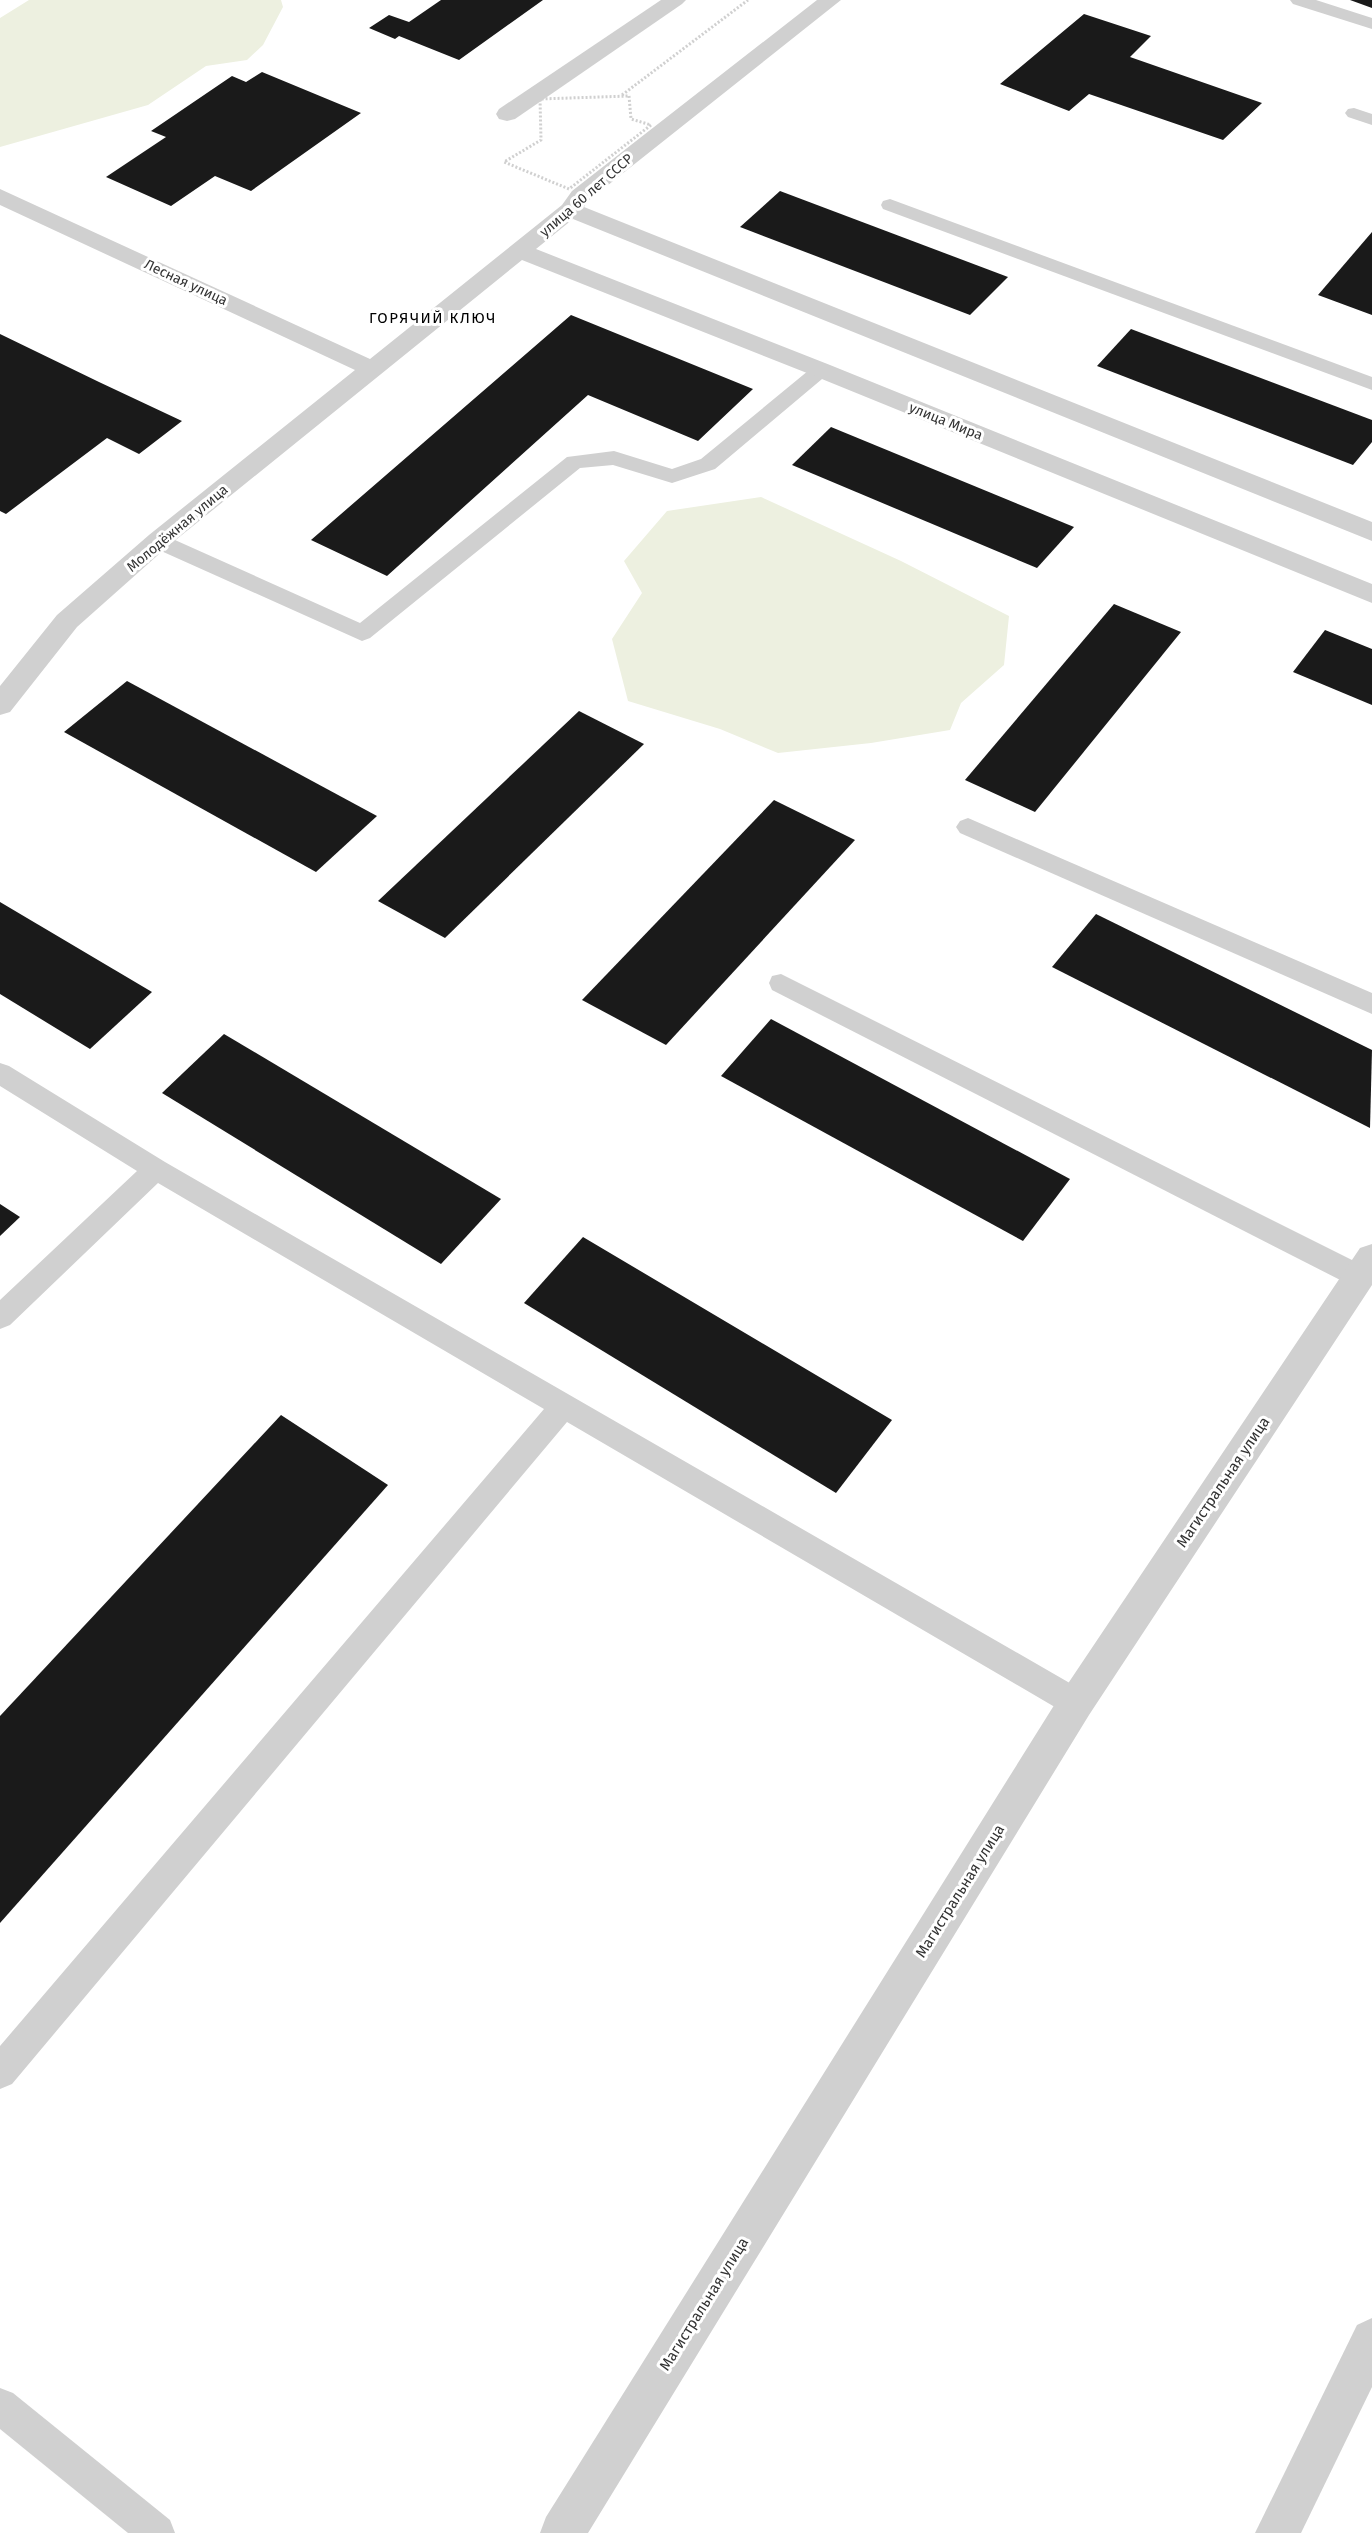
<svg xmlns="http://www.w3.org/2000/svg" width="1372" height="2533" font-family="'Fira Sans',sans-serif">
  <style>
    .green { fill: #edf0e0 }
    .building { fill: #1a1a1a }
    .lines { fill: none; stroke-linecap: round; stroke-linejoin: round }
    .path { stroke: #d0d0d0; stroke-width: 3; stroke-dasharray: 2 2; stroke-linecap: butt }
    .service { fill: #d0d0d0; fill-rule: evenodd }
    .minor { fill: #d0d0d0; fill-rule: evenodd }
    .tertiary { fill: #d0d0d0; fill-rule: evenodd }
    .labels { text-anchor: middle; stroke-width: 6; stroke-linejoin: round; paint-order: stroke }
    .far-street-label { font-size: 14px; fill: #333; stroke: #fff }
    .far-quarter-label { font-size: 15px; letter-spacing: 1.5px; fill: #000; stroke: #fff }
    .street-label { font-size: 15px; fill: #333; stroke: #fff }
  </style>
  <rect width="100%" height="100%" fill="#fff"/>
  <g class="green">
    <path d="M29,0H281L283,7L263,45L247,60L206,66L148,105L0,147V18Z"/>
    <path d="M761,497L901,561L1009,616L1004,665L961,703L950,730L871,743L778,753L720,729L628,701L612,639L642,593L624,561L667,511Z"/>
  </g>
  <g class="building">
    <path d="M441,0H543L459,60L399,36L395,39L369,28L389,15L409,22Z"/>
    <path d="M1350,0H1372V8Z"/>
    <path d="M1084,14L1151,36L1130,57L1262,103L1223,140L1089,94L1069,111L1000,84Z"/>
    <path d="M262,72L361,113L251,191L215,176L171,206L106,177L166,137L151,131L232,76L246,82Z"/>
    <path d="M780,191L1008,277L970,315L740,227Z"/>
    <path d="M1372,232V315L1318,295Z"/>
    <path d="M571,315L753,389L698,441L588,395L387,576L311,540Z"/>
    <path d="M1131,329L1372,420V442L1353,465L1097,366Z"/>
    <path d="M0,334L99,382L182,421L139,454L107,438L6,514L0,511Z"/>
    <path d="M831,427L1074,527L1037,568L792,465Z"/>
    <path d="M1114,604L1181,632L1035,812L965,780Z"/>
    <path d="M1325,630L1372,649V705L1293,672Z"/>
    <path d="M127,681L377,816L316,872L64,732Z"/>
    <path d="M579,711L644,744L445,938L378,901Z"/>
    <path d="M774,800L855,840L666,1045L582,1000Z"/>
    <path d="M0,902L152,992L90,1049L0,994Z"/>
    <path d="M1096,914L1372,1050L1370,1128L1052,967Z"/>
    <path d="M771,1019L1070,1179L1023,1241L721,1076Z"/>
    <path d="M224,1034L501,1199L441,1264L162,1093Z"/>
    <path d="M0,1204L20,1217L0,1236Z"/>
    <path d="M583,1237L892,1420L836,1493L524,1303Z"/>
    <path d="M281,1415L388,1485L0,1923V1716Z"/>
  </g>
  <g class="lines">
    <g class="path">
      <path d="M622,95L748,0"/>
      <path d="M629,96L631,119L651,125L569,189L504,162L541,140L540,99Z"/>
    </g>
    <g class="service">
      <path d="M1290,0H1316L1372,18V29L1293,4Z"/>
      <path d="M1354,108L1372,114V125L1348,117L1345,113L1348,109Z"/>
      <path d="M890,199L1372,377V390L883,209L881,205L883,201Z"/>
      <path d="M821,364L828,366L831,370L828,374L715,469L672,483L613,465L580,468L370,638L362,641L150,546L147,541L150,536L158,534L166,536L360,623L567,457L614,451L672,469L701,459L814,366Z"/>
      <path d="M968,818L1372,993V1014L960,833L956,827L960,821Z"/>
      <path d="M781,974L1370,1269L1372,1274L1370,1285L1360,1288L1350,1285L772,990L769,983L772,976Z"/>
      <path d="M0,1063L9,1066L165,1162L1087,1693L1091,1703L1087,1713L1076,1717L1065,1713L567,1422L12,2084L0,2089V2046L544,1409L158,1183L10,1325L0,1329V1300L137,1171L0,1086Z"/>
      <path d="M0,2388L13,2393L170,2520L175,2533H128L0,2429Z"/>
    </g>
    <g class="minor">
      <path d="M661,0H686L682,4L515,119L507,121L499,119L496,114L499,109Z"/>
      <path d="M817,0H841L588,201L584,207L1372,522V541L573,219L536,249L830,365L1372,584V603L812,375L522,260L167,547L77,627L10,712L0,715V686L57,615L149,535L355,370L0,205V189L370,359L562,205L572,191Z"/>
      <path d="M1372,1244V1285L1089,1715L588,2533H540L546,2517L1063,1691L1360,1248Z"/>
    </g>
    <path class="tertiary" d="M1372,2318V2387L1301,2533H1255L1357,2325Z"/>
  </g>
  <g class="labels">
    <g class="far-street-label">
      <text transform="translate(586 195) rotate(-41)" y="5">улица 60 лет СССР</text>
      <text transform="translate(186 282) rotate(25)" y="5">Лесная улица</text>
      <text transform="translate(946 421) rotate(22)" y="5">улица Мира</text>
      <text transform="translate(177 528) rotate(-40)" y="5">Молодёжная улица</text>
    </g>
    <g class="far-quarter-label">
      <text x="433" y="323">ГОРЯЧИЙ КЛЮЧ</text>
    </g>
    <g class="street-label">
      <text transform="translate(1223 1482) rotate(-56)" y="5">Магистральная улица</text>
      <text transform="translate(960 1891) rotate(-58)" y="5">Магистральная улица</text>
      <text transform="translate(704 2304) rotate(-58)" y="5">Магистральная улица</text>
    </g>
  </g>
</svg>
